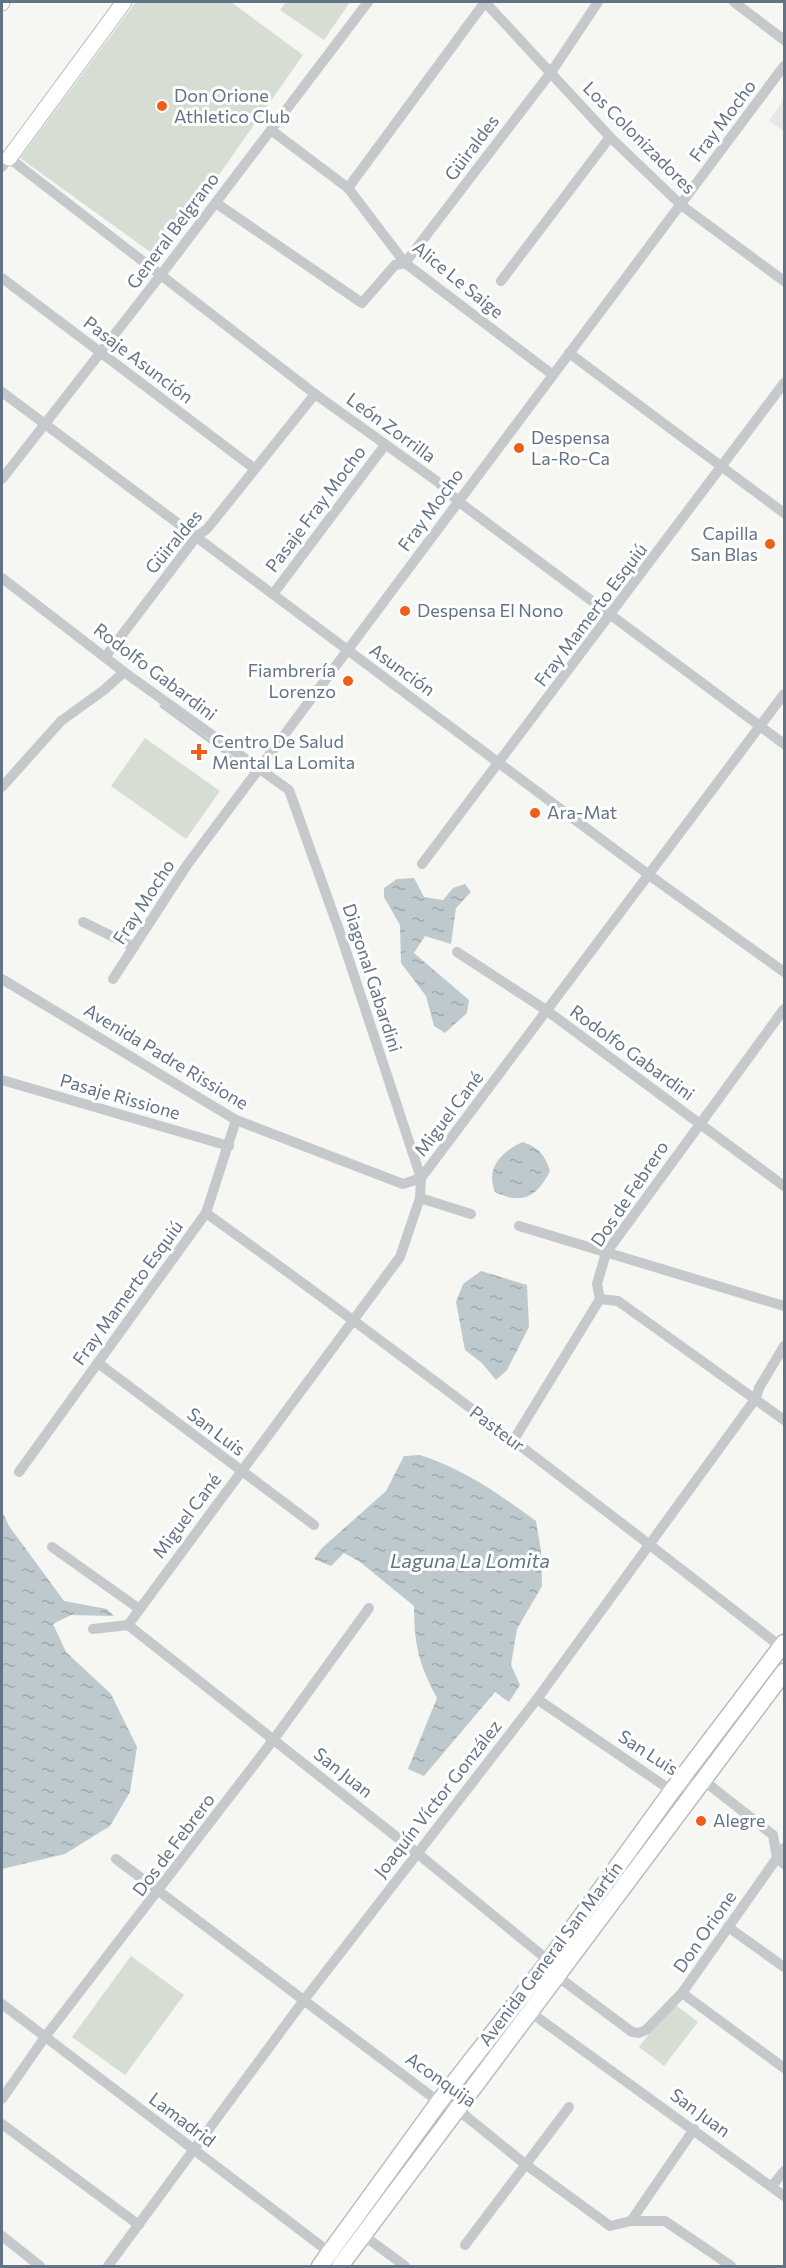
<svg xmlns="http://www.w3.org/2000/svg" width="786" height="2268" font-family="Commissioner,sans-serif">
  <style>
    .built { fill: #e6e8e6 }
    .grass { fill: #d6ded3 }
    .water { fill: url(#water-ripples) }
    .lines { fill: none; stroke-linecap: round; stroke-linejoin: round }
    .stream { stroke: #bec9ce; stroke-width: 3 }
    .secondary-casing { stroke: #b7bcc1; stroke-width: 17 }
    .primary-casing { stroke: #b8bcc0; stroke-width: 19 }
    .street { stroke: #c5c9cc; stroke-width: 10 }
    .secondary { stroke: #fff; stroke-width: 15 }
    .primary { stroke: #fff; stroke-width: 16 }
    .poi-dot { fill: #f05d18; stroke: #fff; stroke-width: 2 }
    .labels { text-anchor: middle; stroke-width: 6; stroke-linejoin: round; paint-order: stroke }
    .poi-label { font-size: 18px; fill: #637386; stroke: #fff; text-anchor: start }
    .street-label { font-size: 18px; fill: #637386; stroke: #fff }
    .water-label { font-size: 20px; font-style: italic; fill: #5f7683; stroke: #fff }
  </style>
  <defs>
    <pattern id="water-ripples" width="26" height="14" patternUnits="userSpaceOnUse" patternTransform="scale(1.5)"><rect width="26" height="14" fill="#bec9ce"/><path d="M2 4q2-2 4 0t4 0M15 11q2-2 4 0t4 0" fill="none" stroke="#9ea8ad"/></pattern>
  </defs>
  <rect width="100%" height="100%" fill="#f6f6f2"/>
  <path class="built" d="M784,99V131L769,121Z"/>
  <g class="grass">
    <path d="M136,2H231L303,55L160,259L20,158Z"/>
    <path d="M286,2H350L324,40L280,10Z"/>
    <path d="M145,738L220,791L186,839L111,786Z"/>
    <path d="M131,1956L184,1995L125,2075L72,2037Z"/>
    <path d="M673,2003L698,2022L664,2066L639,2047Z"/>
  </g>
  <g class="water">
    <path d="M414,878L424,897L443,900L453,888L465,884L471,892L456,908L451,944L425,936L414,953L469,1000L467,1013L445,1033L434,1026L426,996L401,963L400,925L384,897V888L397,879Z"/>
    <path d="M523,1142C539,1148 545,1155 550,1171C537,1197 522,1205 495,1192C485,1168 502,1151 523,1142Z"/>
    <path d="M481,1271L527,1285L529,1327L507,1370L496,1380L482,1363L465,1350L456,1302L463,1284Z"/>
    <path d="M420,1455C466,1470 497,1493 536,1521L541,1551L542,1586L517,1629L511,1665L520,1685L509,1702L495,1692L424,1776L408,1769L437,1698C419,1665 414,1644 414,1606L360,1562L344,1553L331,1566L314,1559L322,1548L386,1491L404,1456Z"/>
    <path d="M2,1511L9,1526L64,1601L107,1609L114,1616L71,1615L53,1624L66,1652L111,1694L137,1747L130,1792L110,1826L65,1854L2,1869Z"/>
  </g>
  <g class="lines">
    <path class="stream" d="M161,706L243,766"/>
    <defs>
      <g id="secondary">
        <path d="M2,3V2"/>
        <path d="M9,158L124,2"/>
      </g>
      <g id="primary">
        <path d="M320,2266L439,2102L549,1961L672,1791L784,1643"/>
        <path d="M340,2266L784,1672"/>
      </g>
    </defs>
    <use href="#secondary" class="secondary-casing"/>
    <use href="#primary" class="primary-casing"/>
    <g class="street">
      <path d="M485,2L610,137L681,205L784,281"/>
      <path d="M734,2L784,40"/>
      <path d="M271,130L348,188L405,263L553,375"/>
      <path d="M2,167L9,158L315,394L438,482L459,502L784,744"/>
      <path d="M348,188L485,2"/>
      <path d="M216,203L362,303L395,265L405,263L552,71L598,2"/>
      <path d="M2,278L255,469"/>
      <path d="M501,281L610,137"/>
      <path d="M569,353L784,513"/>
      <path d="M2,392L649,875L784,972"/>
      <path d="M2,479L160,276L368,2"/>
      <path d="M2,578L124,672L289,790L339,930L421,1178L403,1184L236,1120L2,979"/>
      <path d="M273,594L385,445"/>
      <path d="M106,656L197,536L207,529L315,394"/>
      <path d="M2,787L61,721L104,690L124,672"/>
      <path d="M422,864L784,383"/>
      <path d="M83,922L134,947"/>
      <path d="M457,952L546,1010L784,1186"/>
      <path d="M113,979L187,865L784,66"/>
      <path d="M2,1080L229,1146"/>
      <path d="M420,1198L471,1214"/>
      <path d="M206,1213C401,1353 592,1499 781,1647"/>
      <path d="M519,1226L784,1306"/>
      <path d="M600,1299L618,1301L784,1420"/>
      <path d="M98,1363L314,1525"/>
      <path d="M513,1441L600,1299L597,1284L606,1253L784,1009"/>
      <path d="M19,1472L206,1213L236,1120"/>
      <path d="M52,1547L138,1608"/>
      <path d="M128,1625L400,1257L420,1198L421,1178L784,694"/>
      <path d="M93,1629L128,1625L417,1853L549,1961L557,1976L632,2032L639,2033L646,2030L682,1993L784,1848"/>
      <path d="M537,1699L672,1791L703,1780L773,1835L777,1858L784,1864"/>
      <path d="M116,1859L439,2102L457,2109L525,2164L610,2226L631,2221H665L731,2266"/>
      <path d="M728,1927L784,1967"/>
      <path d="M682,1993L784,2068"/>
      <path d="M2,2004L333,2255"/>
      <path d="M526,2013L530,2012L784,2196"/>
      <path d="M2,2099L45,2037L274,1739L369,1608"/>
      <path d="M2,2124L139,2225"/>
      <path d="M772,2186L784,2171"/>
      <path d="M631,2221L694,2129"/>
      <path d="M363,2235L405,2266"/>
      <path d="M2,2236L40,2266"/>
      <path d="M465,2245L569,2107"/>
      <path d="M108,2266L304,2000L537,1699L756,1398L759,1388L784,1346"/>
    </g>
    <use href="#secondary" class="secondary"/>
    <use href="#primary" class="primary"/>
  </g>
  <g class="poi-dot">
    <circle cx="162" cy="106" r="6"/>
    <circle cx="519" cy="448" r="6"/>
    <circle cx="770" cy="544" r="6"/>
    <circle cx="405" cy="611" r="6"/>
    <circle cx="348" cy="681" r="6"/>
    <path d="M196 743h6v6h6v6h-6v6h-6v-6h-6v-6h6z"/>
    <circle cx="535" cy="813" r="6"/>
    <circle cx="701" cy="1821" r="6"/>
  </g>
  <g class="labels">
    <g class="poi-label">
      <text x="174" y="102">Don Orione<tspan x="174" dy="21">Athletico Club</tspan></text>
      <text x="531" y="444">Despensa<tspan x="531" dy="21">La-Ro-Ca</tspan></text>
      <text x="758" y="540" text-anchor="end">Capilla<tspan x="758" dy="21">San Blas</tspan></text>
      <text x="417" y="617">Despensa El Nono</text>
      <text x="336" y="677" text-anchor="end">Fiambrería<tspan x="336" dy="21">Lorenzo</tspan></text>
      <text x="212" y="748">Centro De Salud<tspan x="212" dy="21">Mental La Lomita</tspan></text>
      <text x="547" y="819">Ara-Mat</text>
      <text x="713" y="1827">Alegre</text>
    </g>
    <g class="street-label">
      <text transform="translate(723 121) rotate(-53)" y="6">Fray Mocho</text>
      <text transform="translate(639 138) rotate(45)" y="6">Los Colonizadores</text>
      <text transform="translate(472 148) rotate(-53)" y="6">Güiraldes</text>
      <text transform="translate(173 231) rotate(-53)" y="6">General Belgrano</text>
      <text transform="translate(458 280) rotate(39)" y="6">Alice Le Saige</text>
      <text transform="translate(138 360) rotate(37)" y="6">Pasaje Asunción</text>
      <text transform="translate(391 428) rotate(36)" y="6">León Zorrilla</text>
      <text transform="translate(316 509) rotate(-53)" y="6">Pasaje Fray Mocho</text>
      <text transform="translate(431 510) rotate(-54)" y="6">Fray Mocho</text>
      <text transform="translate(174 542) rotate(-50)" y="6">Güiraldes</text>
      <text transform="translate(591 615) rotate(-53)" y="6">Fray Mamerto Esquiú</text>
      <text transform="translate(402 670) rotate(36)" y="6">Asunción</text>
      <text transform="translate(155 672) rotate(37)" y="6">Rodolfo Gabardini</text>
      <text transform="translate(144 902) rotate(-57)" y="6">Fray Mocho</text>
      <text transform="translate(372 978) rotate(72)" y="6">Diagonal Gabardini</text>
      <text transform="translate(632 1053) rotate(36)" y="6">Rodolfo Gabardini</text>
      <text transform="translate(166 1057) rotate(31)" y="6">Avenida Padre Rissione</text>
      <text transform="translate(120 1097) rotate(16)" y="6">Pasaje Rissione</text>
      <text transform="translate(449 1114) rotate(-53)" y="6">Miguel Cané</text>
      <text transform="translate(630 1194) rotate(-56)" y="6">Dos de Febrero</text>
      <text transform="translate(128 1293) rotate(-54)" y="6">Fray Mamerto Esquiú</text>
      <text transform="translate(497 1429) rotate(37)" y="6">Pasteur</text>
      <text transform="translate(216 1432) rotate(37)" y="6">San Luis</text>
      <text transform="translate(187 1516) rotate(-53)" y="6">Miguel Cané</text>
      <text transform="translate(648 1753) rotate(33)" y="6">San Luis</text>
      <text transform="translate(343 1773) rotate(38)" y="6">San Juan</text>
      <text transform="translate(438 1799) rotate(-52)" y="6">Joaquín Víctor González</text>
      <text transform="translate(174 1845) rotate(-53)" y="6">Dos de Febrero</text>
      <text transform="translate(705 1932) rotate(-55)" y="6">Don Orione</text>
      <text transform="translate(551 1954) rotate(-53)" y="6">Avenida General San Martín</text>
      <text transform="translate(441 2080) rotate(35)" y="6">Aconquija</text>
      <text transform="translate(700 2113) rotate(36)" y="6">San Juan</text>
      <text transform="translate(182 2120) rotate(37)" y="6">Lamadrid</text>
    </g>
    <g class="water-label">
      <text x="470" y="1568">Laguna La Lomita</text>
    </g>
  </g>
  <rect width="786" height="2268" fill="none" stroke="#637386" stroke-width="6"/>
</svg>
